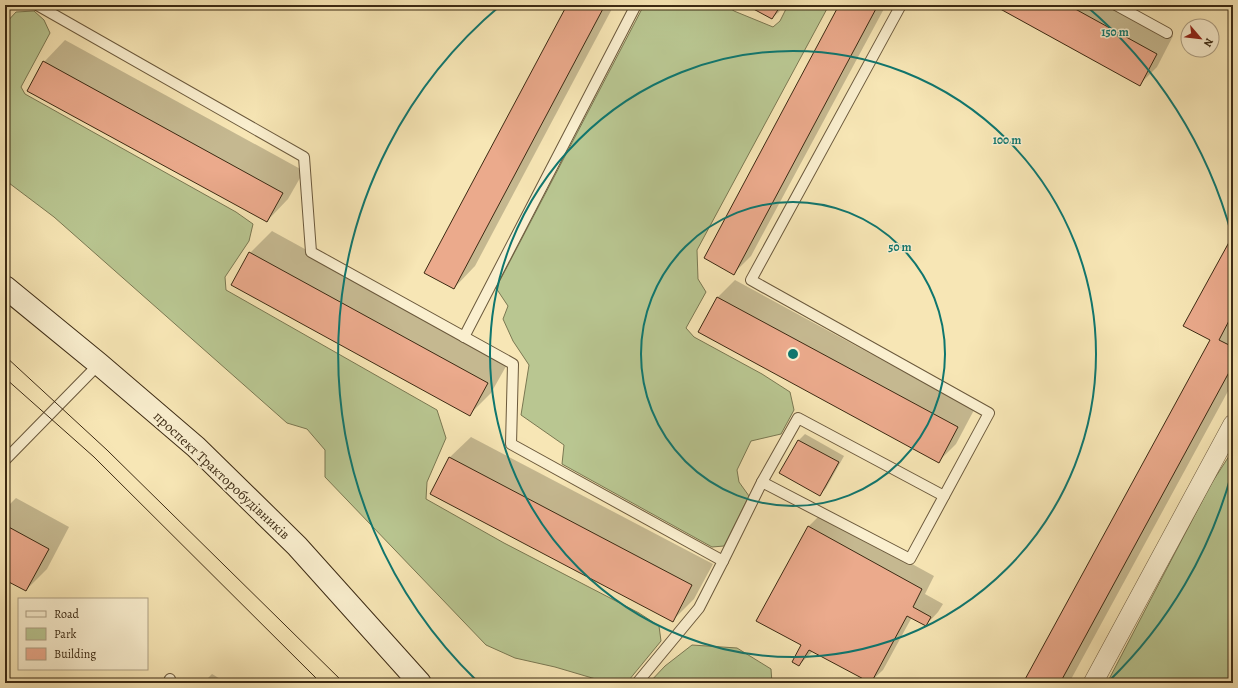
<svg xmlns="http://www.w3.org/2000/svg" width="1238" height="688" font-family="Alegreya,serif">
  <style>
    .green { fill: #b9c691; stroke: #7a7852 }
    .shadow { fill: #0003 }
    .building { fill: #ebaa8c; stroke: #3c2a13 }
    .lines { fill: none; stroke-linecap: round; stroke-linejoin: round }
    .service-casing { stroke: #6b593c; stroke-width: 12 }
    .minor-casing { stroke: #6b593c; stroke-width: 20 }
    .secondary-casing { stroke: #3c2a13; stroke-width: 24 }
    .service { stroke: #faefcf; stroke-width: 10 }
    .minor { stroke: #faefcf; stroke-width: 19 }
    .secondary { stroke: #faefcf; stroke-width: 22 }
    .tram { stroke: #3c2a13; stroke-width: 1 }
    .ring { fill: none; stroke: #0f766e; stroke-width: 2 }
    .labels { text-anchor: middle; stroke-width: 3; stroke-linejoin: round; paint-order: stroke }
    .street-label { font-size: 14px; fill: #3c2a13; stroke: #faefcf }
    .centre { fill: #0f766e; stroke: #faefcf; stroke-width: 2 }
    .ring-label { font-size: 12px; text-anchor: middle; font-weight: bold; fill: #0f766e; stroke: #faefcf; stroke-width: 3; stroke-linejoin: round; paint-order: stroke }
  </style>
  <rect width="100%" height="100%" fill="#f7e6b5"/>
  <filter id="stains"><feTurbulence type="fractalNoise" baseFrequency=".005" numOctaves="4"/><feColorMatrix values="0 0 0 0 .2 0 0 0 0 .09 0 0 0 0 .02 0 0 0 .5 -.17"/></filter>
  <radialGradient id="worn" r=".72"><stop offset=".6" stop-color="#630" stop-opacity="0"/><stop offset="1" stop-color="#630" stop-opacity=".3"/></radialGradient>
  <g class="green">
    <path d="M644,5H726L734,11L773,27L780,21L788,5H829L697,250L698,279L706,292L686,328L694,337L762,374L790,392L794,410L781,434L751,441L737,470L739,482L749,496L724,546L712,547L562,464L564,445L521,415L529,365L513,341L503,319L508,306L496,288Z"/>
    <path d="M34,11L44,20L50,33L21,87L25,94L236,212L253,224L249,241L225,277L226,290L437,410L446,438L427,482L426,499L504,543L639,613L659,626L661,641L629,680H599L555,667L515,658L486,645L325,477V450L307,429L287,423L54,217L5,180V24L16,12Z"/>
    <path d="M1233,450V683H1107L1211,484Z"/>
    <path d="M692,645L737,648L771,669L772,683H649L665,666Z"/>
  </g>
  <g class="shadow">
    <path d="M343,5H353L348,7Z"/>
    <path d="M568,5H614L475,266L454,288Z"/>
    <path d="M748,5H783L779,12L772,18Z"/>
    <path d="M840,5H886L751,256L734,273Z"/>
    <path d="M995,5H1116L1173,36L1157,67L1140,84Z"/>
    <path d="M65,40L304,171L288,199L267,221L44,62Z"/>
    <path d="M272,231L509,361L491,393L470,414L250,253Z"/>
    <path d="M1233,237V382L1069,683H1025L1211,340Z"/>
    <path d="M735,280L974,410L956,444L939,461L699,331L718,297Z"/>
    <path d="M805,434L844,456L826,488L820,495L799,440Z"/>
    <path d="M471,437L713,564L694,599L673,620L449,458Z"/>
    <path d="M16,498L69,527L47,569L26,590L5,579V509Z"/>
    <path d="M821,514L934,576L925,594L943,604L938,612L926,625L912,617L883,670L870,682L813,651L799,665L802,645L808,527Z"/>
    <path d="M212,674L227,683H203Z"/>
    <path d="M5,676L18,683H5Z"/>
  </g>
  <g class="building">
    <path d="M567,5H605L454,289L424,273Z"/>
    <path d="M746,5H781L772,19Z"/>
    <path d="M839,5H878L734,275L704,258Z"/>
    <path d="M993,5H1068L1157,54L1140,86Z"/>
    <path d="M43,61L283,193L267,222L27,91Z"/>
    <path d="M1233,235V313L1219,340L1233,347V365L1060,683H1023L1210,340L1183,326Z"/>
    <path d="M249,252L488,383L470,416L231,285Z"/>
    <path d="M717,297L958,427L939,463L698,332Z"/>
    <path d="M798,440L839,462L820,496L779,473Z"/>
    <path d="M449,457L692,585L673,622L430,494Z"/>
    <path d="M5,525L49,549L26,591L5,580Z"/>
    <path d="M808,526L922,589L913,607L931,617L926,626L907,616L871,683L809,650L799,666L792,662L801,645L756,621Z"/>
  </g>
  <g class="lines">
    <defs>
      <g id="service">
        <path d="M37,5L304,157L311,252L513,364L511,444L723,561L699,608L637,683"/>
        <path d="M1116,5L1167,33"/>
        <path d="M464,337L636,5"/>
        <path d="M5,460L99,364"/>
        <path d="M762,482L798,418L944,496"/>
        <path d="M723,561L762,482L910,559L989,413L751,280L901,5"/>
        <path d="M168,683L170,679"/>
      </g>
      <path id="minor" d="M1093,683L1233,424"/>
      <path id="secondary" d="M5,287L99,364L196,447L297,546L420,683"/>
    </defs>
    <use href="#service" class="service-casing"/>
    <use href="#minor" class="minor-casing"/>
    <use href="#secondary" class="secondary-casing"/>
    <use href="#service" class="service"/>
    <use href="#minor" class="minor"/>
    <use href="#secondary" class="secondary"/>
    <g class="tram">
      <path d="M5,356L107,450L344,683"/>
      <path d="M5,378L94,457L321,683"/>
    </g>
  </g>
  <g class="ring">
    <circle cx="793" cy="354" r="152"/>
    <circle cx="793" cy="354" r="303"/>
    <path d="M1232 472A455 455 0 0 1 1109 681M477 681A455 455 0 0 1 501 5M1085 5A455 455 0 0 1 1232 236"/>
  </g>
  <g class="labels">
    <g class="street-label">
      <text transform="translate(222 475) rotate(43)" y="5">проспект Тракторобудівників</text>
    </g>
  </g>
  <circle cx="793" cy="354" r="6" class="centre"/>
  <g class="ring-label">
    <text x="1115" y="36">150 m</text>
    <text x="1007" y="144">100 m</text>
    <text x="900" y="251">50 m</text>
  </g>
  <rect width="1238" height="688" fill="none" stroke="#f7e6b5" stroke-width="20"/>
  <rect x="6" y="6" width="1226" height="676" fill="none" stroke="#3c2a13" stroke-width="2"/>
  <rect x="10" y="10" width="1218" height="668" fill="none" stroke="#3c2a13"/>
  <rect x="18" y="598" width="130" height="72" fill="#faefcf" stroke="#aea084"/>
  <rect x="26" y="611" width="20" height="6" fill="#faefcf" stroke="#aea084"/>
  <text x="54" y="618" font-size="12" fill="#3c2a13">Road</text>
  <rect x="26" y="628" width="20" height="12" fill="#b9c691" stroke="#aea084"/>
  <text x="54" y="638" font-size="12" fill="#3c2a13">Park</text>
  <rect x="26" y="648" width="20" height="12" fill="#ebaa8c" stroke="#aea084"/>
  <text x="54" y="658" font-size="12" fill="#3c2a13">Building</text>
  <g transform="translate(1200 38) rotate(118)"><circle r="19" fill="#faefcf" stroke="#aea084"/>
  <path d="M0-3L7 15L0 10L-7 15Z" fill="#8f2418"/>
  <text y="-6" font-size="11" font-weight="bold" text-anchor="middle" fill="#3c2a13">N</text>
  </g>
  <rect width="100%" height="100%" filter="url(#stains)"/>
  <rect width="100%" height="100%" fill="url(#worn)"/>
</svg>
